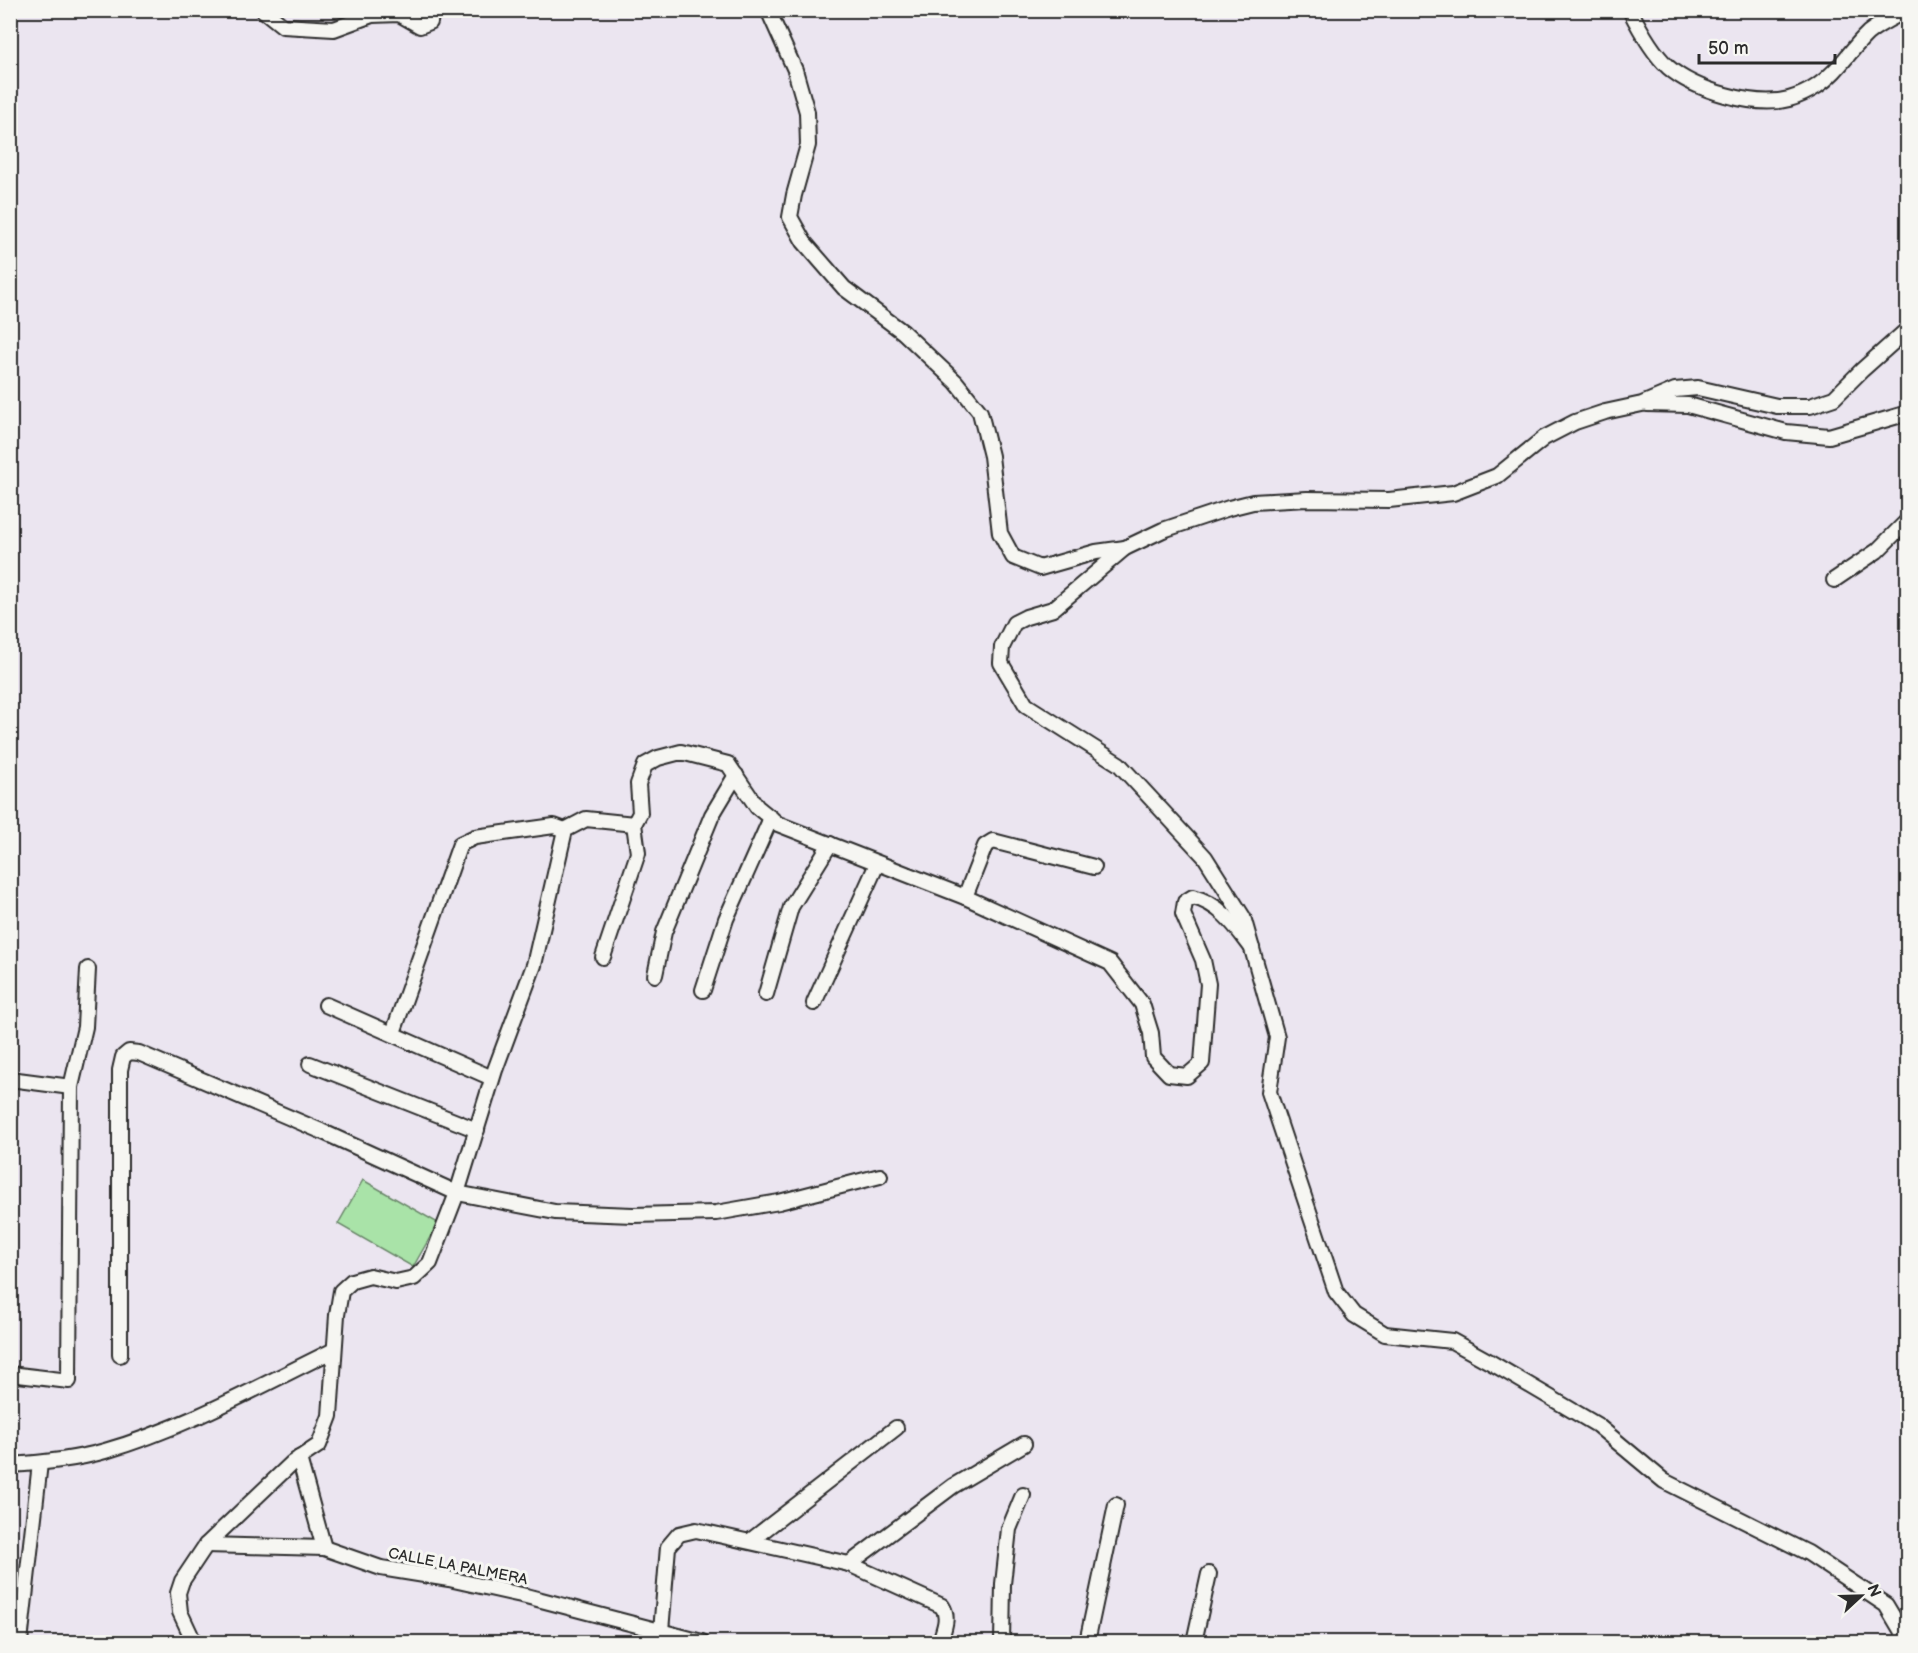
<svg xmlns="http://www.w3.org/2000/svg" width="1918" height="1653" font-family="'Balsamiq Sans',sans-serif">
  <style>
    .green { fill: #a9e3a8; stroke: #6a876a; stroke-width: 1.5 }
    .lines { fill: none; stroke-linecap: round; stroke-linejoin: round }
    .minor-casing { stroke: #2b2b2b; stroke-width: 18 }
    .minor { stroke: #f6f6f2; stroke-width: 14 }
    .labels { text-anchor: middle; stroke-width: 6; stroke-linejoin: round; paint-order: stroke }
    .street-label { font-size: 15px; fill: #2b2b2b; stroke: #f6f6f2 }
  </style>
  <rect width="100%" height="100%" fill="#ebe5f0"/>
  <filter id="ink" filterUnits="userSpaceOnUse"><feTurbulence type="fractalNoise" baseFrequency=".0167" numOctaves="2"/><feDisplacementMap in="SourceGraphic" scale="12" xChannelSelector="R" yChannelSelector="G"/><feConvolveMatrix kernelMatrix="1 2 1 2 8 2 1 2 1" color-interpolation-filters="sRGB"/></filter>
  <g filter="url(#ink)">
    <path class="green" d="M363,1180L438,1223L413,1267L338,1224Z"/>
    <g class="lines">
      <defs>
        <g id="minor">
          <path d="M263,10L283,26L334,29L372,15L399,14L420,26L430,22L432,10"/>
          <path d="M768,10L795,70L807,112L808,145L794,195L790,217L804,242L844,288L903,332L956,382L980,412L991,456L1000,533L1013,557L1040,568L1096,552L1125,548L1163,530L1229,508L1253,502L1307,499L1389,500L1453,493L1497,476L1544,438L1575,422L1605,412L1642,404L1675,390L1698,388L1777,406H1810L1834,398L1862,370L1908,329"/>
          <path d="M1630,10C1640,30 1652,52 1668,67C1694,90 1755,108 1789,99C1797,97 1810,91 1817,86C1838,72 1850,50 1868,33C1879,24 1894,17 1907,10"/>
          <path d="M1647,404L1688,405L1786,432L1829,436L1908,413"/>
          <path d="M1125,548L1053,609L1026,617L1014,623L1002,647L1001,663L1026,705L1119,764L1205,857L1243,917L1277,1037L1269,1092L1336,1292L1354,1315L1385,1334L1452,1341L1490,1362L1597,1425L1664,1481L1808,1553L1886,1605L1908,1642"/>
          <path d="M1834,580L1877,551L1908,520"/>
          <path d="M965,897L985,846L993,841L1094,867"/>
          <path d="M603,957L638,853L634,824"/>
          <path d="M655,975L664,932L712,815L736,775"/>
          <path d="M703,990L726,919L771,818"/>
          <path d="M766,994L791,907L830,844"/>
          <path d="M814,1003L877,864"/>
          <path d="M326,1005L492,1078"/>
          <path d="M393,1033L460,844L475,837L554,826L565,830"/>
          <path d="M310,1064L477,1130"/>
          <path d="M10,1079L71,1087"/>
          <path d="M120,1355V1070L123,1057L129,1052L139,1053L321,1131L457,1193L555,1212L633,1215L716,1213L779,1202L880,1176"/>
          <path d="M10,1374L69,1381L71,1087L85,1027L88,969"/>
          <path d="M299,1458L324,1548"/>
          <path d="M10,1465C42,1463 74,1460 105,1451C185,1428 260,1386 334,1350"/>
          <path d="M750,1541L896,1428"/>
          <path d="M206,1545L324,1548L381,1568L449,1579L526,1596L702,1642"/>
          <path d="M849,1564L953,1486L1024,1444"/>
          <path d="M661,1631L668,1547L679,1534L696,1530L849,1564L942,1606C950,1618 943,1630 940,1642"/>
          <path d="M20,1642L40,1463"/>
          <path d="M194,1642L180,1612L178,1593L182,1581L206,1545L292,1463L319,1445L330,1416L337,1315L341,1291L352,1281L370,1276L396,1282L414,1278L430,1263L457,1193L495,1070L534,965L565,830L586,819L634,824L640,813L638,784L645,765L658,758L681,752L728,764L757,807L778,824L965,897L1110,963L1142,1004L1151,1033L1153,1057L1169,1074L1187,1076L1202,1063L1208,984L1203,960L1183,914L1185,902L1193,897C1221,904 1236,927 1252,948"/>
          <path d="M1002,1642L1003,1584L1009,1529L1023,1495"/>
          <path d="M1087,1642L1116,1505"/>
          <path d="M1194,1642L1209,1574"/>
        </g>
      </defs>
      <use href="#minor" class="minor-casing"/>
      <use href="#minor" class="minor"/>
    </g>
  </g>
  <g class="labels">
    <g class="street-label">
      <text transform="translate(458 1566) rotate(11)" y="5">CALLE LA PALMERA</text>
    </g>
  </g>
  <rect width="1918" height="1653" fill="none" stroke="#f6f6f2" stroke-width="36"/>
  <rect x="18" y="18" width="1882" height="1617" fill="none" stroke="#2b2b2b" stroke-width="2" filter="url(#ink)"/>
  <g transform="translate(1861 1596) rotate(68)" stroke="#f6f6f2" stroke-width="4.5" paint-order="stroke">
  <path d="M0-4.5L10 22L0 15L-10 22Z" fill="#2b2b2b"/>
  <text y="-9" font-size="16" font-weight="bold" text-anchor="middle" fill="#2b2b2b">N</text>
  </g>
  <path d="M1699 54v9h136v-9" fill="none" stroke="#2b2b2b" stroke-width="3"/>
  <text x="1708" y="54" font-size="18" fill="#2b2b2b" stroke="#f6f6f2" stroke-width="4.5" paint-order="stroke">50 m</text>
</svg>
